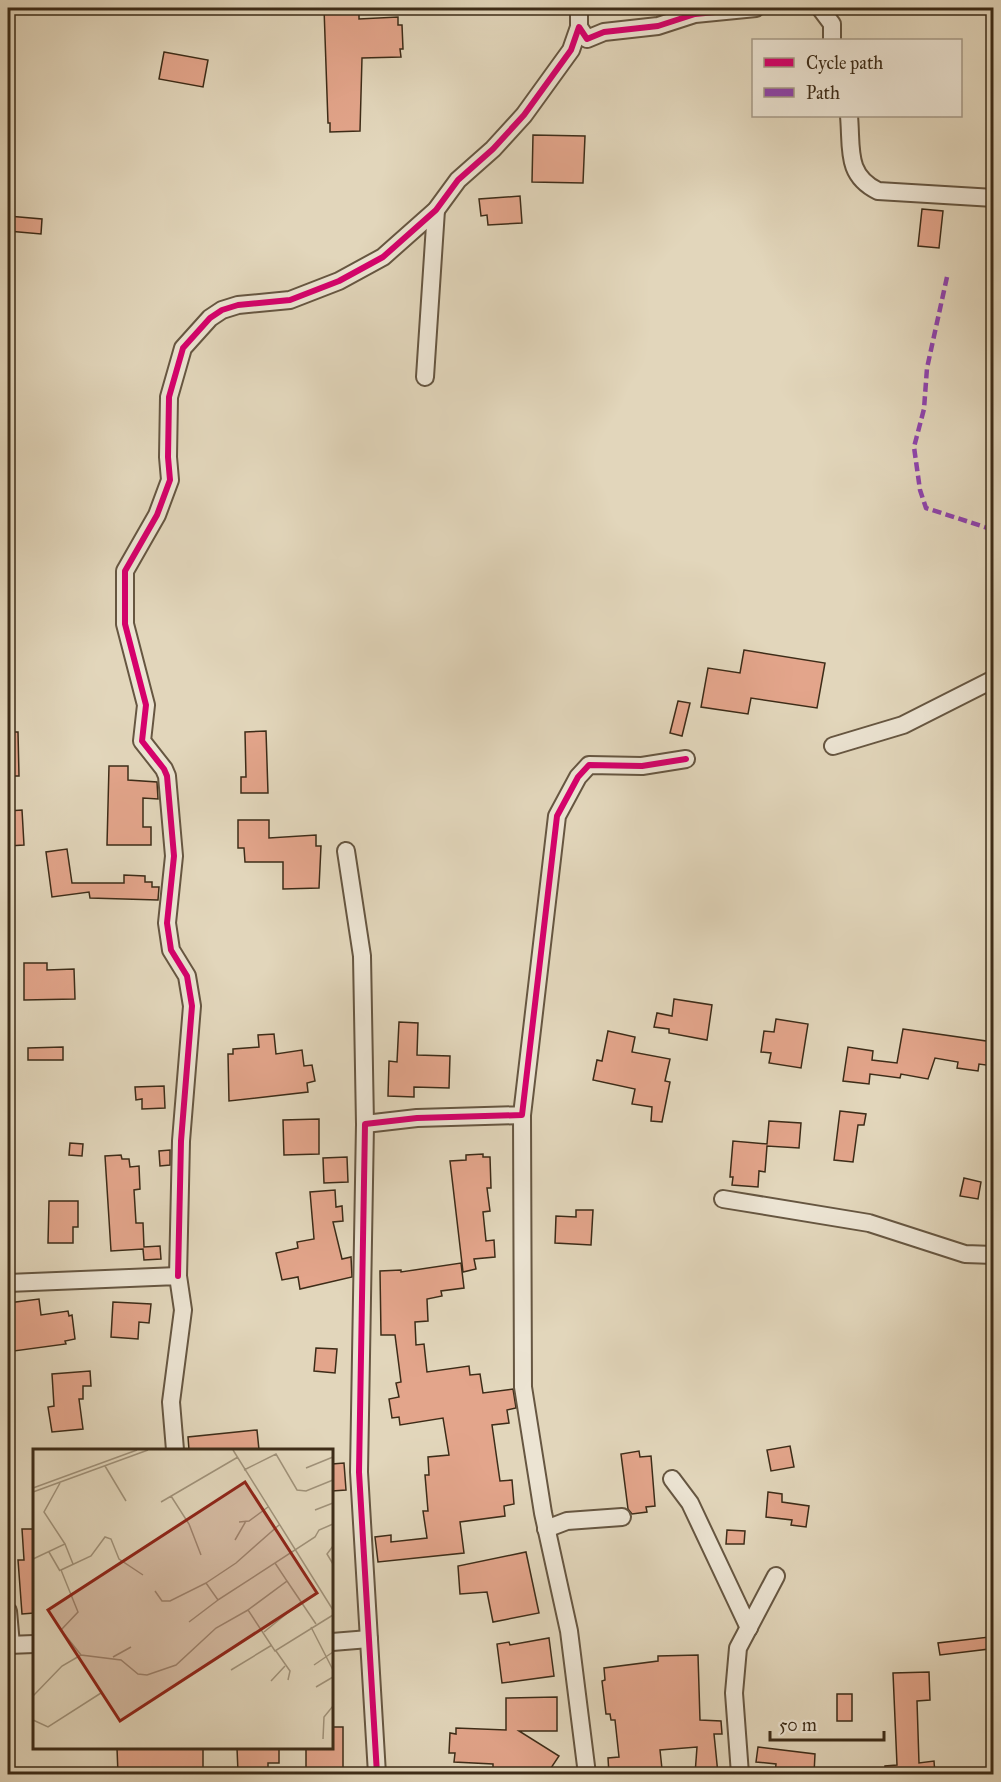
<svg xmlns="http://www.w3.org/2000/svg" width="1001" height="1782" font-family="'IM FELL Great Primer',serif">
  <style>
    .building { fill: #e3a58b; stroke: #3d2c18; stroke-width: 1.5 }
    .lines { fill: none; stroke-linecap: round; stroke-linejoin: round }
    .minor-casing { stroke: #665641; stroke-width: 20 }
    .minor { stroke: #ece4d3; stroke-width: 16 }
    .quiet { stroke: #8e44ad; stroke-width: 4.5; stroke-dasharray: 9 4.5; stroke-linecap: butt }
    .cycleway-casing { stroke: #ece4d3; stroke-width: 10 }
    .cycleway { stroke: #d6006c; stroke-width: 6 }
    .inset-road { fill: none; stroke: #a0927a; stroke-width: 1.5 }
    .view { fill: #8f2418; fill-opacity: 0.15; stroke: #8f2418; stroke-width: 3 }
    .inset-edge { fill: none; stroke: #3d2c18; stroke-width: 3 }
  </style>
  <rect width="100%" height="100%" fill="#e2d6bb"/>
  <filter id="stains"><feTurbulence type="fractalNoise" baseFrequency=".00333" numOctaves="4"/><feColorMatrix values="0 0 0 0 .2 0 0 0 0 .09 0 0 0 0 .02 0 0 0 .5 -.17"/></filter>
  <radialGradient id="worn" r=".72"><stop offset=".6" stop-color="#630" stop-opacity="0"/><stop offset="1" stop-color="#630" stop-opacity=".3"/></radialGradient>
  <g class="building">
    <path d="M324,8H359V19L398,17V25H402L403,49H400L401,57L362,58L360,131L330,132V123H328Z"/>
    <path d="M164,52L208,60L203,87L159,79Z"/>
    <path d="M533,135L585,136L583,183L532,182Z"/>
    <path d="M520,196L522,223L488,225L487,215L481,216L479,199Z"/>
    <path d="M922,209L943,211L939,248L918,246Z"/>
    <path d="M8,216L42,219L41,234L8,231Z"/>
    <path d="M744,650L825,663L817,708L751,698L748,714L701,707L708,668L740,673Z"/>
    <path d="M678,701L690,703L682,736L670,733Z"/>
    <path d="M266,731L268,793H241V777H246L245,732Z"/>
    <path d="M8,732H18L19,776H8Z"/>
    <path d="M109,766H128V780L157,782L158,799L143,798V827H151V845H107Z"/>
    <path d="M22,810L24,845L8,846V811Z"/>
    <path d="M238,820H269V838L316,835V846H321L319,888L283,889V862H245L244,848H238Z"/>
    <path d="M67,849L72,883H124V875L145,876V882H152V887H159L158,900L90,898L89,892L52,897L46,852Z"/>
    <path d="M24,963H47V970L74,969L75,999L24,1000Z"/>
    <path d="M674,999L712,1005L707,1040L669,1033V1029L654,1027L657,1013L672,1016Z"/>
    <path d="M776,1019L808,1024L801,1068L769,1063L771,1053L761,1052L764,1031L774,1032Z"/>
    <path d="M399,1022L418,1023L417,1055L450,1056L449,1088L414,1087V1097L388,1096L389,1061L397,1062Z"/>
    <path d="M903,1029L993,1042V1066L979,1064L978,1071L957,1068L958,1062L935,1058L928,1079L901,1074L900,1078L870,1074L869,1084L843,1081L848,1047L873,1051L872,1060L897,1063Z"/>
    <path d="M608,1031L635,1037L632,1052L670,1059L665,1081L670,1082L662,1122L651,1121L652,1107L632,1104L635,1089L593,1080L597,1060L602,1061Z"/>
    <path d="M274,1034L276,1054L302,1050L304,1066L312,1065L315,1081L307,1083L308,1092L229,1101L228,1054H233V1049L259,1047L258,1035Z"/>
    <path d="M63,1047V1060H28V1048Z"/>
    <path d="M164,1086L165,1108L142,1109V1099L136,1100L135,1087Z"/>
    <path d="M840,1111L866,1114L864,1125H858L853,1162L834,1160Z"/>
    <path d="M319,1119V1154L284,1155L283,1120Z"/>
    <path d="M769,1121L801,1123L799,1148L767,1146L765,1172L759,1171L758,1187L732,1185L733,1177H730L733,1141L767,1144Z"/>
    <path d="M70,1143L83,1144L82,1156L69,1155Z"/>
    <path d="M170,1150V1165L160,1166L159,1151Z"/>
    <path d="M483,1154V1157H490L491,1188H487L490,1211L483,1212L486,1241L494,1240L495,1257L474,1259L476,1269L463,1272L450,1161L466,1160V1155Z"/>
    <path d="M121,1155L122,1159H129L130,1167L139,1166L140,1189L134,1190L136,1223H143L144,1247L160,1246L161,1259L144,1260L143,1249L111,1251L105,1156Z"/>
    <path d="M347,1157L348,1182L324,1183L323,1158Z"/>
    <path d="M964,1178L981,1182L978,1199L960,1196Z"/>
    <path d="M335,1190L336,1207L342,1206L343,1221L333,1222L342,1259L351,1257L352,1277L300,1289L298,1277L282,1280L276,1253L298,1248L297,1242L314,1239L310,1192Z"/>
    <path d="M49,1201H78V1227H73V1243H48Z"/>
    <path d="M576,1210H593L591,1245L555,1243L556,1216L576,1217Z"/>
    <path d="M461,1263L464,1288L441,1291L442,1296L427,1299L428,1321L415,1322L416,1345L424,1344L427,1372L469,1366L470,1375L480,1374L483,1393L513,1389L516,1408L507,1410L509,1423L492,1425L500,1481L512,1480L514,1504L504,1506L505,1516L460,1522L464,1553L378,1562L375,1537L391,1535V1542L427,1538L423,1511H428L425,1475H429L428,1457L449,1455L443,1418L400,1425L399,1417L392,1418L389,1399L399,1397L396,1383L401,1382L395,1335H381L380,1271L401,1270V1272Z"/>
    <path d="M39,1299L41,1315L68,1311L69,1316L72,1315L75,1339L65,1341L66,1344L14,1351L12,1338H8V1303Z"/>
    <path d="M113,1302L151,1304L149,1323L139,1322L138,1339L111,1337Z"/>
    <path d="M316,1348L337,1349L335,1373L314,1371Z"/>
    <path d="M90,1371L91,1386H83V1399H79L83,1429L52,1432L48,1407L54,1406L52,1374Z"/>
    <path d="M257,1430L259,1450H189L188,1437Z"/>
    <path d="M790,1446L794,1467L771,1471L767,1450Z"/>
    <path d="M639,1451L640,1457L651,1456L655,1506L646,1507L647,1512L632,1514L628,1509L621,1454Z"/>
    <path d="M344,1463L346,1490L332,1491V1464Z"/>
    <path d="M768,1492L782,1494V1502L809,1506L806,1527L791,1525L792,1520L766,1517Z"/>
    <path d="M22,1529H34V1613L22,1614L18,1560H24Z"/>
    <path d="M727,1530L745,1531L744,1544H726Z"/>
    <path d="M526,1552L539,1613L493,1622L487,1592L460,1594L458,1566Z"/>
    <path d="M989,1637V1649L940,1655L938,1643Z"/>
    <path d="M549,1638L554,1676L502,1683L497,1644L509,1642L510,1645Z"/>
    <path d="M698,1655L700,1720L721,1721L722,1734H714L718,1774H695L697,1747L660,1750L662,1769L609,1774L608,1758L619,1757L615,1720H611L610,1714H606L602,1681L605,1680L604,1668L658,1661V1656Z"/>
    <path d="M929,1672L930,1700L917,1701L919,1763L934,1761L935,1774H885V1766L897,1765L893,1673Z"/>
    <rect x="837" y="1694" width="15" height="27"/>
    <path d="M557,1697V1731H519L559,1756L547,1774H512L516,1768H493V1764L454,1762L455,1753H449L450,1733L456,1734V1728L506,1730V1698Z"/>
    <path d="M332,1727H343V1774H322V1770H306V1748H332Z"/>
    <path d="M758,1747L815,1754L814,1774H775L776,1764L756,1762Z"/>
    <path d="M117,1748H203V1770H199V1774H118Z"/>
    <path d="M237,1748H279V1763H268V1771L238,1772Z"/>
  </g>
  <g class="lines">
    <defs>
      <g id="minor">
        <path d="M820,8L832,24V40"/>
        <path d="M579,27V8"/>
        <path d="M849,116C852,148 845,175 878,191L994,198"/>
        <path d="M425,377L436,210"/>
        <path d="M833,746L903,725L994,679"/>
        <path d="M346,851L362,956L365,1124"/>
        <path d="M522,1115L523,1387L543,1513L569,1631L587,1774"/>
        <path d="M723,1199L869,1223L965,1254L994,1255"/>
        <path d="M178,1276L181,1141L192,1006L187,976L171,950L167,923L174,856L167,776L164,769L142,741L146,705L125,624V571L157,515L170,480L168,457L169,397L183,348L210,318L222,310L238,305L290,300L339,281L383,257L436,210L458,180L493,149L524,115L571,50L579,27L587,39L604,32L658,26L695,14L756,8"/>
        <path d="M8,1283L178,1276L183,1310L171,1402L175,1450"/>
        <path d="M672,1479L690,1503L749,1628"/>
        <path d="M546,1529L567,1521L622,1517"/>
        <path d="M8,1611L11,1645"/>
        <path d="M332,1642L369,1639"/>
        <path d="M8,1645L34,1644"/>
        <path d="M377,1774L359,1472L365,1124L417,1118L522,1115L557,816L578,777L589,765L642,766L686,759"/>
        <path d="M740,1774L734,1693L738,1648L776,1576"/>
      </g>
    </defs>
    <use href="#minor" class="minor-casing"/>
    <use href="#minor" class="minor"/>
    <path class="quiet" d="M947,277L927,368L924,409L914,447L920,490L926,508L994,530"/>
    <defs>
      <g id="cycleway">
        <path d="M178,1276L181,1141L192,1006L187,976L171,950L167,923L174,856L167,776L164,769L142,741L146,705L125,624V571L157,515L170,480L168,457L169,397L183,348L210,318L222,310L238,305L290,300L339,281L383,257L436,210L458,180L493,149L524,115L571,50L579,27L587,39L604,32L658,26L695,14L756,8"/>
        <path d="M377,1774L359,1472L365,1124L417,1118L522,1115L557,816L578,777L589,765L642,766L686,759"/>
      </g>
    </defs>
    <use href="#cycleway" class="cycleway-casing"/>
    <use href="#cycleway" class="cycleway"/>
  </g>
  <g transform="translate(33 1449)">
    <rect width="300" height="300" fill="#e2d6bb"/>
    <path class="inset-road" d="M200,1L300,161M72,17L93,52M273,19L300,8M211,21L243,5L264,41L273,42L300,31M0,39L104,1M0,43L115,1M138,47L156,75L168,106M128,53L205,8M282,61L300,54M206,73L216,72L235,58M202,91L213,72M32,95L40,115M300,97L294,105L300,115M16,103L27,122M0,110L32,95L11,63L27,34M242,114L254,132L215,161L242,202L300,166M110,126L86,110L78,90L72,88L58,107L28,121L45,163L28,181L48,206L88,211L105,225L114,226L143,216L183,179L215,161M254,132L283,175M173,134L203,114L246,76M122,142L129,152H137L173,134L185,151L282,88L286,81L300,75M156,173L185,151M278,178L300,221M231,183L268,153M243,202L257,222L255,231M80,208L98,198M281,216L300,203M198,221L239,196M238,232L252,217M283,238L300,228M0,247L29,217L48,206M0,271L15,278L68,244M290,290L291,268L300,257"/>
    <path class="view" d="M212,33L284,144L87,272L15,161Z"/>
    <rect width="300" height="300" class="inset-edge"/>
  </g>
  <rect width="1001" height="1782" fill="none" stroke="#e2d6bb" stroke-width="30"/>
  <rect x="9" y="9" width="983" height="1764" fill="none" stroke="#3d2c18" stroke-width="3"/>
  <rect x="15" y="15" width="971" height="1752" fill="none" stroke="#3d2c18" stroke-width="1.5"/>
  <rect x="752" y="39" width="210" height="78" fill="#ece4d3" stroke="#a69a88" stroke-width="1.5"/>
  <rect x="764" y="58" width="30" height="9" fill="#d6006c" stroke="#a69a88" stroke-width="1.5"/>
  <text x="806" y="69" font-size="18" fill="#3d2c18">Cycle path</text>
  <rect x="764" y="88" width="30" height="9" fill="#8e44ad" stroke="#a69a88" stroke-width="1.5"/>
  <text x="806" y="99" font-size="18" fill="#3d2c18">Path</text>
  <path d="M770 1731v9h114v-9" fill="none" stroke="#3d2c18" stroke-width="3"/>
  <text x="779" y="1731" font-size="18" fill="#3d2c18" stroke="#ece4d3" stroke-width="4.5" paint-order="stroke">50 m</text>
  <rect width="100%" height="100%" filter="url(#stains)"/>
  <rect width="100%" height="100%" fill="url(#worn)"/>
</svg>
